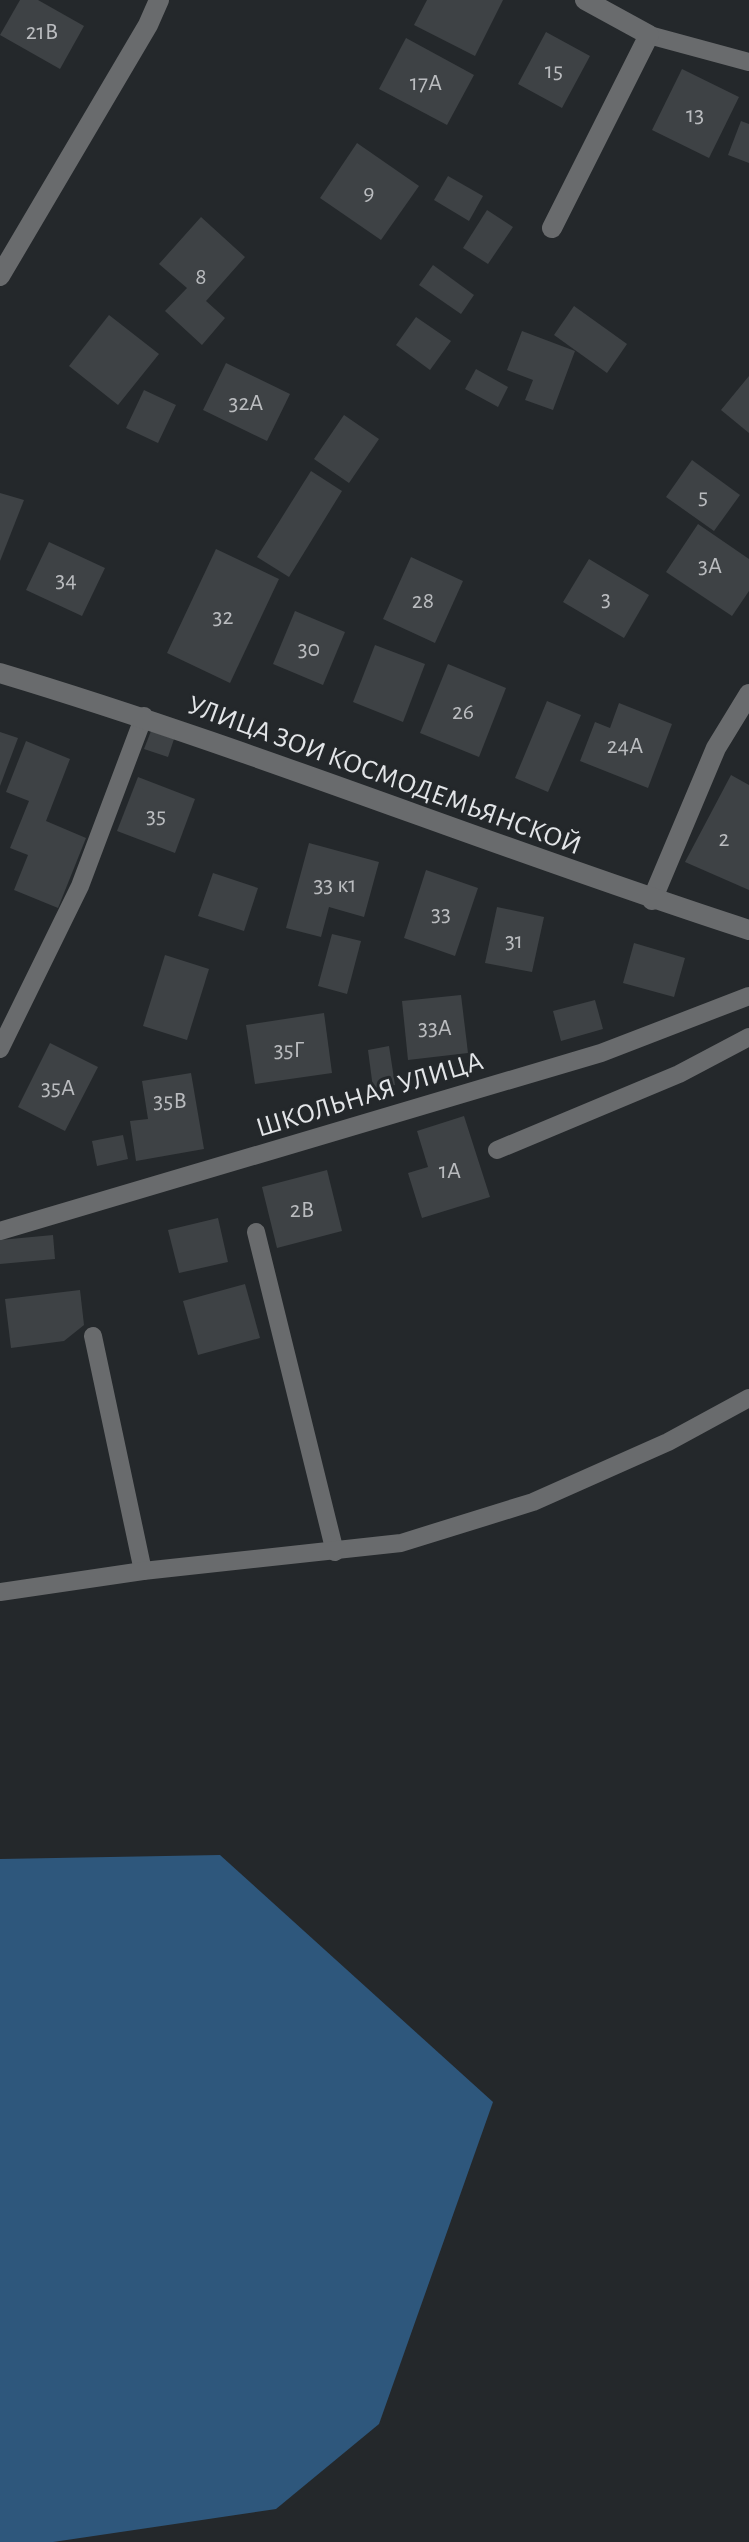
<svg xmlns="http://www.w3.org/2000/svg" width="749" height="2542" font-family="'Alegreya Sans',sans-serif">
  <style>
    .forest { fill: #2e577c }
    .building { fill: #3e4245 }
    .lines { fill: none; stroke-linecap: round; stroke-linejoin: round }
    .service { stroke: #696b6d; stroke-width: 18 }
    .minor { stroke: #696b6d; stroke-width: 20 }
    .tertiary { stroke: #696b6d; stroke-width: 20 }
    .labels { text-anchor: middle; stroke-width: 6; stroke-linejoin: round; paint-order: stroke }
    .number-label { font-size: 24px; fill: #babcbf }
    .street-label { font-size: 28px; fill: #e3e5e8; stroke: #24282b }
  </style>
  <rect width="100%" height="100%" fill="#24282b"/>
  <path class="forest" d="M220,1855L493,2102L379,2424L276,2509L53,2542H0V1859Z"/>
  <g class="building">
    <path d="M20,0H38L84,26L60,69L0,35Z"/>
    <path d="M427,0H503L475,56L414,25Z"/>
    <path d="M546,32L590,56L562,108L518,84Z"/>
    <path d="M406,38L474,75L447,125L379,89Z"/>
    <path d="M682,69L739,97L709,158L652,130Z"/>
    <path d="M741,121L749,124V163L728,155Z"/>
    <path d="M357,143L419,186L381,240L320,198Z"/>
    <path d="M448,176L483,196L469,221L434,200Z"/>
    <path d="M487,210L513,227L488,264L463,248Z"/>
    <path d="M201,217L245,257L206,301L225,318L202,345L165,311L187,288L159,264Z"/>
    <path d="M433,265L474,295L461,314L419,285Z"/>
    <path d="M574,306L627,344L607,373L554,335Z"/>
    <path d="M109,315L159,354L118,405L69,366Z"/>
    <path d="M416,317L451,341L430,370L396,345Z"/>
    <path d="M522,331L575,351L553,410L525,400L533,380L507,370Z"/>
    <path d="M226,363L290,394L267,441L203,410Z"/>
    <path d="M476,369L508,387L498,407L465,389Z"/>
    <path d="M749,376V433L721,410Z"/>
    <path d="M144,390L176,405L158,443L126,428Z"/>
    <path d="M344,415L379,439L349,483L314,459Z"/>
    <path d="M692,460L740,495L714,531L666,497Z"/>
    <path d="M311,471L342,491L289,577L257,557Z"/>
    <path d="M0,493L24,500L0,561Z"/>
    <path d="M698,524L749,559V591L732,616L666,572Z"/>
    <path d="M49,542L105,568L82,616L26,590Z"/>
    <path d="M216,549L279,579L230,683L167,653Z"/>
    <path d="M411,557L463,581L435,643L383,619Z"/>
    <path d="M589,559L649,595L624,638L563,602Z"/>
    <path d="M295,611L345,632L323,685L273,664Z"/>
    <path d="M375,645L425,664L403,722L353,702Z"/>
    <path d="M448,664L506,688L479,757L420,733Z"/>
    <path d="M547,701L581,715L548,792L515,778Z"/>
    <path d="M619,703L672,724L648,788L580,761L595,722L610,728Z"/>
    <path d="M151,731L174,739L168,757L144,749Z"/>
    <path d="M0,732L18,738L0,786Z"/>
    <path d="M26,741L70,759L46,821L86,838L58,908L14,890L28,855L10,848L29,801L6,792Z"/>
    <path d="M731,775L749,785V890L685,862Z"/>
    <path d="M138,777L195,799L175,853L117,831Z"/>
    <path d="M309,843L379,862L364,917L329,907L321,937L286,928Z"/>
    <path d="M426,870L478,888L455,956L404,938Z"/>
    <path d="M213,873L258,888L244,931L198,916Z"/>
    <path d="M497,907L544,917L532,972L485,963Z"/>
    <path d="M332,934L361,941L347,994L318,986Z"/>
    <path d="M634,943L685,958L674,997L623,983Z"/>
    <path d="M165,955L209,969L187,1040L143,1026Z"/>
    <path d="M461,995L468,1053L408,1060L402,1001Z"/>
    <path d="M595,1000L603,1029L561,1041L553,1011Z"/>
    <path d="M324,1013L332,1073L255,1084L246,1025Z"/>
    <path d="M50,1043L98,1067L65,1131L18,1107Z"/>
    <path d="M389,1046L395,1085L373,1088L368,1050Z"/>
    <path d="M191,1073L204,1149L136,1161L130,1121L148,1119L142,1081Z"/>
    <path d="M464,1116L490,1197L422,1218L408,1173L428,1167L417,1131Z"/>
    <path d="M123,1135L128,1159L97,1166L92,1141Z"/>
    <path d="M327,1170L342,1231L277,1248L262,1187Z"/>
    <path d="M218,1218L228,1262L179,1273L168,1230Z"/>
    <path d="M53,1235L55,1259L0,1264V1240Z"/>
    <path d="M245,1284L260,1338L198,1355L183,1301Z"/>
    <path d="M80,1290L84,1325L64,1341L11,1348L5,1299Z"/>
  </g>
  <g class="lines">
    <g class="service">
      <path d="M649,35L749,62"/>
      <path d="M0,1049L80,886L144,716"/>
      <path d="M497,1150L679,1074L749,1037"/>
      <path d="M0,1231L601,1053L749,996"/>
      <path d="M256,1232L335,1552"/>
      <path d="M93,1336L143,1571"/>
      <path d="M0,1592L143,1571L401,1543L533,1502L668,1442L749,1398"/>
    </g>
    <g class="minor">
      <path d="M552,228L649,35L585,0"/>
      <path d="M0,276L148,25L159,0"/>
      <path d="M652,900L716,748L749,694"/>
    </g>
    <path class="tertiary" d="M0,673C253,749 498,849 749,930"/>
  </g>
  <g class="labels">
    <g class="number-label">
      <text x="42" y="39">21В</text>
      <text x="554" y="78">15</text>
      <text x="426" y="90">17А</text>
      <text x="695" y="122">13</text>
      <text x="369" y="200">9</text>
      <text x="201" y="284">8</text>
      <text x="246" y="410">32А</text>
      <text x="703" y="504">5</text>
      <text x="710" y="573">3А</text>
      <text x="66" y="587">34</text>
      <text x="606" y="606">3</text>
      <text x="423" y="608">28</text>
      <text x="223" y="624">32</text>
      <text x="309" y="656">30</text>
      <text x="463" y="719">26</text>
      <text x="625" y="753">24А</text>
      <text x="156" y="823">35</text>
      <text x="724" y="846">2</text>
      <text x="335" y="892">33 к1</text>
      <text x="441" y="921">33</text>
      <text x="514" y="948">31</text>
      <text x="435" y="1035">33А</text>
      <text x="289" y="1057">35Г</text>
      <text x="58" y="1095">35А</text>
      <text x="170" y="1108">35В</text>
      <text x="450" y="1178">1А</text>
      <text x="302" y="1217">2В</text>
    </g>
    <g class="street-label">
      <text transform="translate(385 774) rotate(20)" y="10">УЛИЦА ЗОИ КОСМОДЕМЬЯНСКОЙ</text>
      <text transform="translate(369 1093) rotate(-17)" y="10">ШКОЛЬНАЯ УЛИЦА</text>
    </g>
  </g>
</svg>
